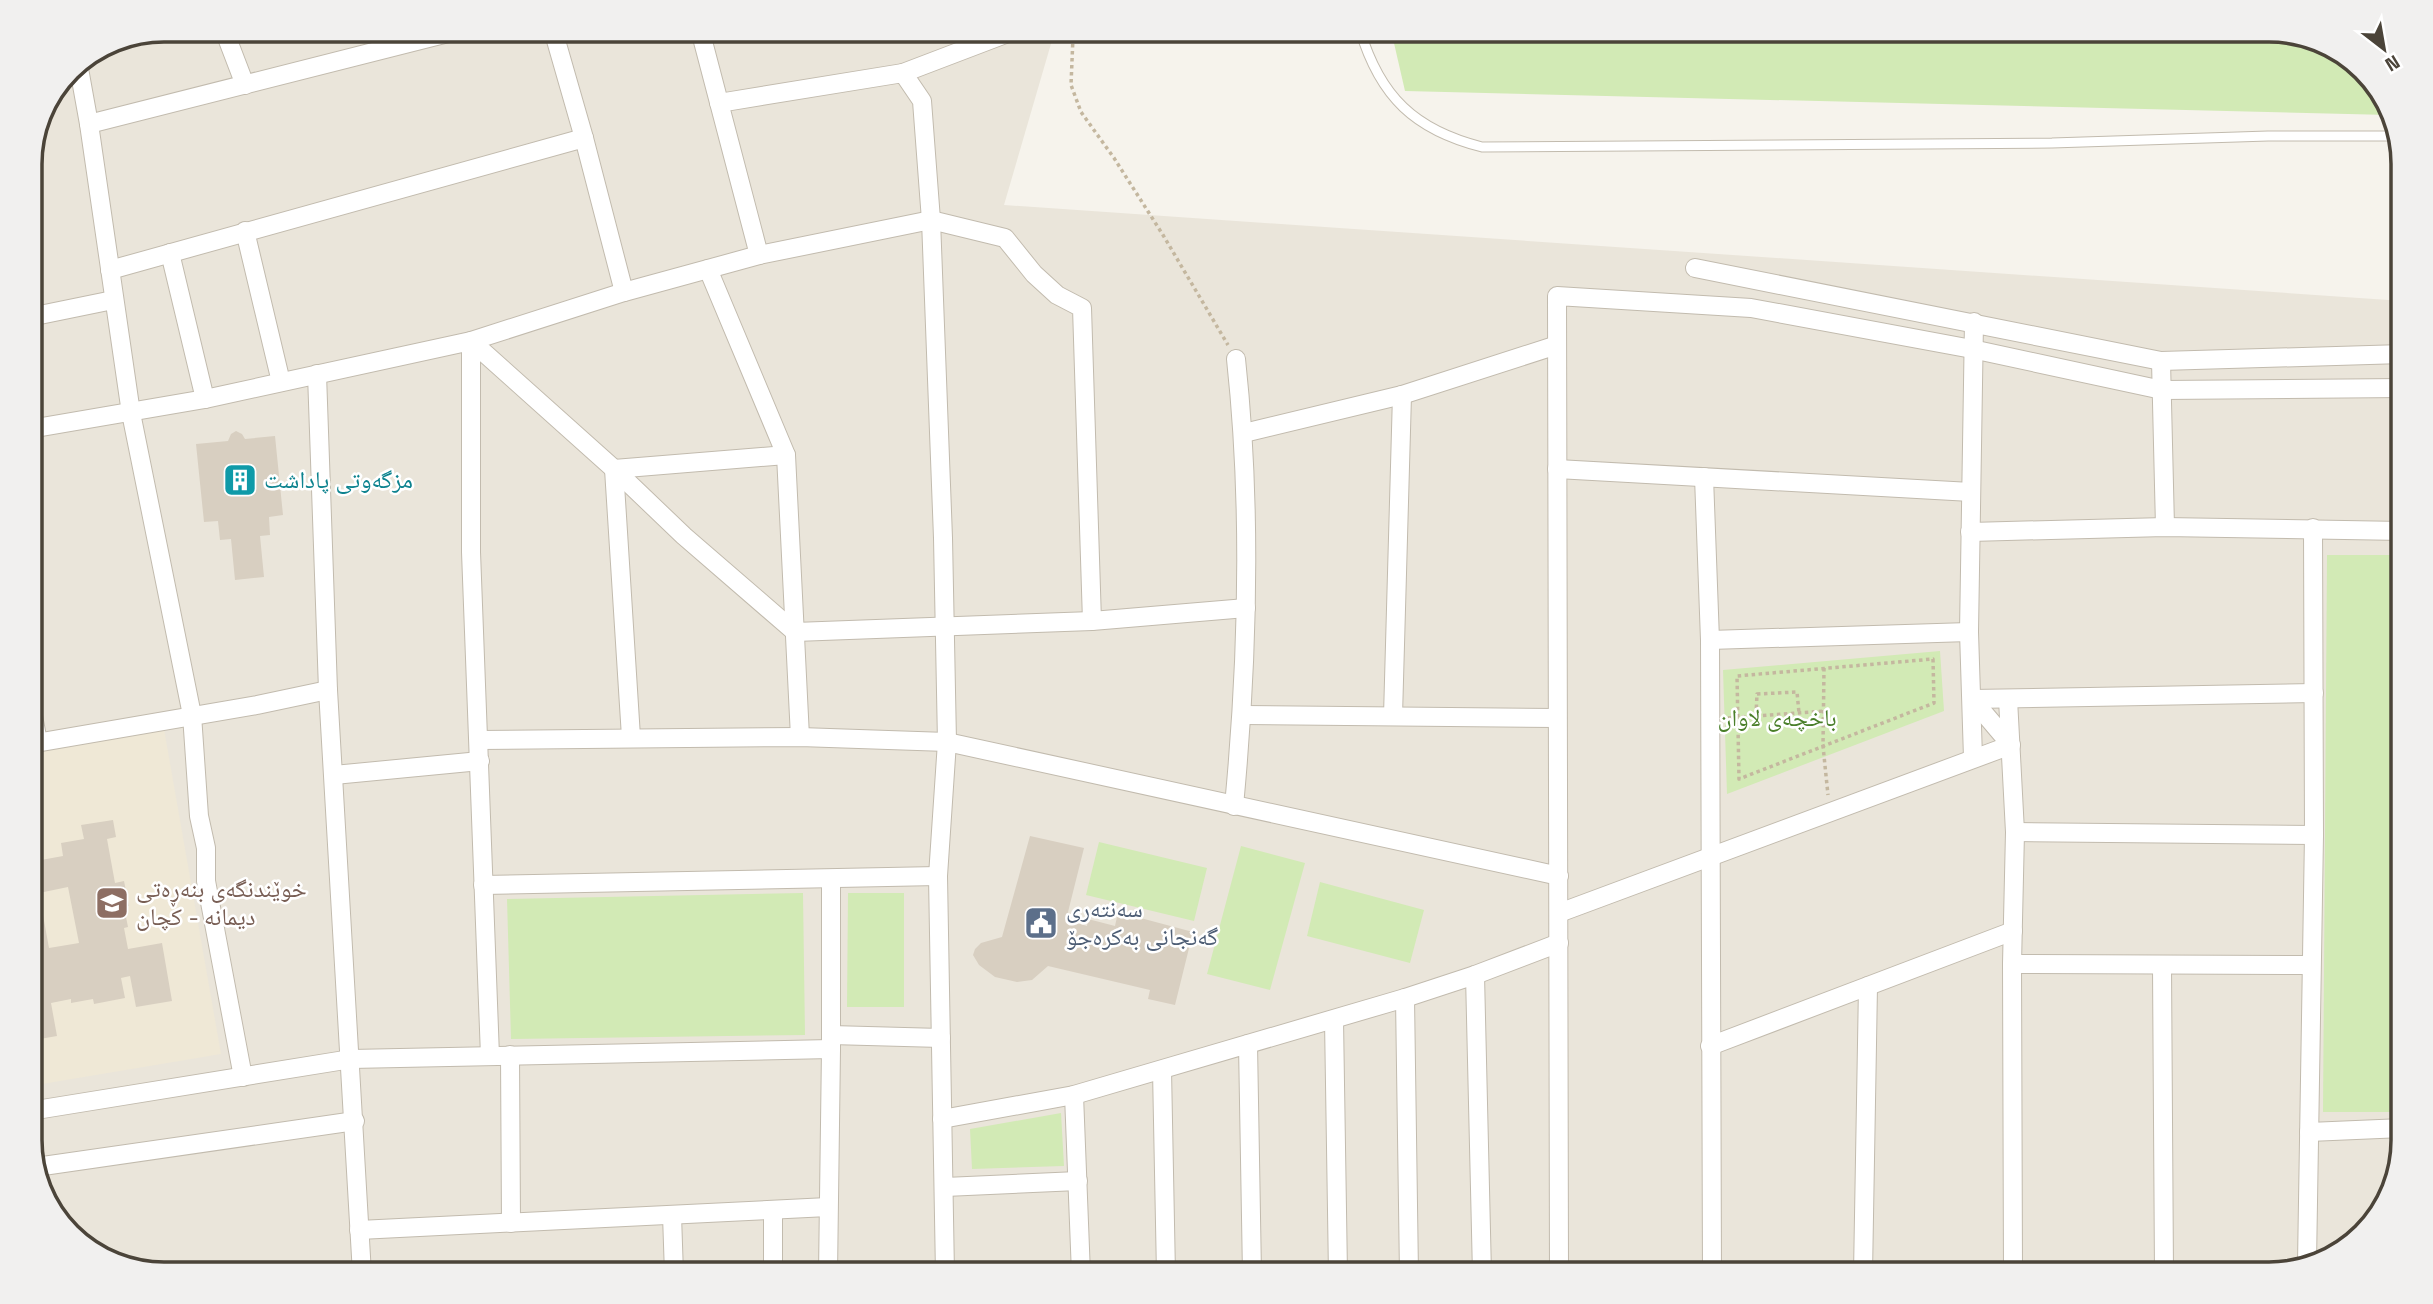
<svg xmlns="http://www.w3.org/2000/svg" width="2433" height="1304" font-family="'Space Grotesk','Noto Naskh Arabic',sans-serif">
  <style>
    .residential { fill: #eae5da }
    .education { fill: #efe8d6 }
    .green { fill: #d2eab5 }
    .building { fill: #d8cfc1; fill-rule: evenodd }
    .lines { fill: none; stroke-linecap: round; stroke-linejoin: round }
    .service-casing { stroke: #c2bbae; stroke-width: 11 }
    .minor-casing { stroke: #c2bbae; stroke-width: 20 }
    .path { stroke: #c4b79f; stroke-width: 3.5; stroke-dasharray: 3.5 3.5; stroke-linecap: butt }
    .service { stroke: #fff; stroke-width: 9 }
    .minor { stroke: #fff; stroke-width: 18 }
    .labels { text-anchor: middle; stroke-width: 5; stroke-linejoin: round; paint-order: stroke }
    .culture-label { font-size: 24px; fill: #0d838f; stroke: #fff; text-anchor: start }
    .park-label { font-size: 24px; fill: #4a7f2a; stroke: #fff }
    .education-label { font-size: 24px; fill: #785e54; stroke: #fff; text-anchor: start }
    .service-label { font-size: 24px; fill: #4e5e75; stroke: #fff; text-anchor: start }
    .rim { fill: none; stroke: #4b4439; stroke-width: 3.5 }
  </style>
  <rect width="100%" height="100%" fill="#f6f3ec"/>
  <path class="residential" d="M164,30H1055L1004,205L2403,301V1140L2389,1200L2343,1252L2269,1274H164L104,1260L52,1214L30,1149V156L69,69L113,40Z"/>
  <path class="education" d="M164,729L221,1054L30,1086V752Z"/>
  <g class="green">
    <path d="M1391,30H2269L2329,44L2381,90L2389,115L1405,91Z"/>
    <path d="M2327,555H2403V1112H2323Z"/>
    <path d="M1940,651L1944,711L1727,794L1723,670Z"/>
    <path d="M1099,842L1207,868L1194,921L1086,895Z"/>
    <path d="M1241,846L1305,863L1270,990L1207,974Z"/>
    <path d="M1320,882L1424,910L1410,963L1307,936Z"/>
    <path d="M803,893L805,1035L511,1039L507,899Z"/>
    <path d="M848,893H904V1007H847Z"/>
    <path d="M1061,1113L1064,1166L972,1169L970,1129Z"/>
  </g>
  <g class="building">
    <path d="M236,431L242,434L245,439L275,436L283,515L269,517L270,535L260,536L264,577L235,580L231,539L220,540L218,521L204,522L196,444L228,441L231,434Z"/>
    <path d="M113,820L116,837L107,839L115,883L124,881L129,906L124,907L128,927L124,928L128,949L162,943L172,1001L136,1007L130,976L121,978L125,998L94,1004L93,999L71,1003V999L51,1003L57,1036L34,1040L35,1047L30,1048V862L63,856L61,843L84,839L81,825ZM68,887L79,943L49,948L39,893Z"/>
    <path d="M1030,836L1084,848L1066,920L1087,926L1088,919L1115,926L1118,912L1193,932L1175,1005L1148,999L1150,990L1048,966L1032,980L1017,982L995,977L979,965L973,955L975,949L981,943L1002,937Z"/>
  </g>
  <g class="lines">
    <defs>
      <path id="service" d="M1360,30C1380,97 1415,130 1482,147L2052,143L2268,136H2396"/>
      <g id="minor">
        <path d="M224,30L245,85"/>
        <path d="M553,30L584,138L624,292"/>
        <path d="M700,30L759,255"/>
        <path d="M78,63L89,124L131,413L192,715L199,816L206,848V881L243,1077"/>
        <path d="M903,73L1008,33L1054,30"/>
        <path d="M719,103L903,73L922,101L931,220L943,538L947,742L938,876L945,1274"/>
        <path d="M89,124L460,30"/>
        <path d="M245,231L281,382"/>
        <path d="M170,253L205,399"/>
        <path d="M1695,268L2161,361L2403,354"/>
        <path d="M708,269L786,455L800,737"/>
        <path d="M110,270L584,138"/>
        <path d="M30,317L113,300"/>
        <path d="M2161,361L2165,527"/>
        <path d="M317,374L328,690L362,1274"/>
        <path d="M30,429L205,399L471,341L614,469L684,536L795,632L1092,621L1246,608"/>
        <path d="M1244,433L1402,395L1557,345"/>
        <path d="M1557,469L1971,492"/>
        <path d="M1704,477L1710,640L1712,1274"/>
        <path d="M1970,532L2165,527L2403,531"/>
        <path d="M1710,640L1969,632"/>
        <path d="M1972,699L2314,693"/>
        <path d="M2008,699L2015,832L2012,964L2013,1274"/>
        <path d="M30,700L38,742"/>
        <path d="M1243,715L1557,718"/>
        <path d="M1393,716L1402,395"/>
        <path d="M631,737L614,469L786,455"/>
        <path d="M479,740L800,737L947,742L1559,876"/>
        <path d="M30,744L257,705L328,690"/>
        <path d="M1973,758L1969,632L1974,322"/>
        <path d="M334,775L480,761"/>
        <path d="M1234,806C1248,658 1252,507 1236,359"/>
        <path d="M2015,832L2314,835"/>
        <path d="M483,885L938,876"/>
        <path d="M1559,913L2011,745L1972,699"/>
        <path d="M2012,964L2311,965"/>
        <path d="M2162,966L2164,1274"/>
        <path d="M1475,975L1482,1274"/>
        <path d="M1405,998L1409,1274"/>
        <path d="M1334,1020L1338,1274"/>
        <path d="M831,1035L941,1038"/>
        <path d="M1248,1044L1252,1274"/>
        <path d="M1710,1046L2013,931"/>
        <path d="M510,1055L511,1223"/>
        <path d="M490,1056L471,552V341L624,292L759,255L931,220L1005,238L1034,274L1057,295L1082,308L1092,621"/>
        <path d="M1162,1070L1166,1274"/>
        <path d="M1074,1095L1081,1274"/>
        <path d="M30,1111L351,1059L831,1049"/>
        <path d="M942,1119L1074,1095L1405,998L1475,975L1559,943"/>
        <path d="M2309,1132L2403,1128"/>
        <path d="M30,1141L33,1157"/>
        <path d="M36,1167L355,1121"/>
        <path d="M945,1187L1078,1181"/>
        <path d="M672,1215L674,1274"/>
        <path d="M359,1230L828,1207"/>
        <path d="M2307,1263L2314,835L2313,528"/>
        <path d="M773,1274V1210"/>
        <path d="M828,1274L831,1049V879"/>
        <path d="M1559,1274L1557,296L1751,308L1972,349L2162,390L2403,388"/>
        <path d="M1863,1274L1868,986"/>
      </g>
    </defs>
    <use href="#service" class="service-casing"/>
    <use href="#minor" class="minor-casing"/>
    <g class="path">
      <path d="M1073,37L1071,85L1081,112L1114,158L1163,235L1228,345"/>
      <path d="M1933,659L1934,703L1739,779L1737,676Z"/>
      <path d="M1824,668L1823,746L1828,795"/>
      <path d="M1756,715L1757,694L1797,692L1799,713"/>
      <path d="M1728,718L1824,711"/>
    </g>
    <use href="#service" class="service"/>
    <use href="#minor" class="minor"/>
  </g>
  <defs>
    <symbol id="building-square" viewBox="-11 -11 22 22"><rect x="-9" y="-9" width="18" height="18" rx="4" fill="#0f9aa8" stroke="#fff"/><path d="M-4-6H4V6H1V3H-1V6H-4ZM-2.5-4.3h1.7v1.8h-1.7ZM.8-4.3h1.7v1.8H.8ZM-2.5-1h1.7V.8h-1.7ZM.8-1h1.7V.8H.8Z" fill="#fff"/></symbol>
    <symbol id="school-square" viewBox="-11 -11 22 22"><rect x="-9" y="-9" width="18" height="18" rx="4" fill="#8d6e63" stroke="#fff"/><path d="M0-5L7-2L0 1L-7-2ZM-4 1L0 2.5L4 1V4Q0 6-4 4Z" fill="#fff"/></symbol>
    <symbol id="civic-square" viewBox="-11 -11 22 22"><rect x="-9" y="-9" width="18" height="18" rx="4" fill="#5c6f8a" stroke="#fff"/><path d="M-.6-6.5H3V-4.5H.6V-3L4-1V1h2V6H-6V1h2V-1L-.6-3ZM-1.2 2.5V6h2.4V2.5Z" fill="#fff"/></symbol>
  </defs>
  <g fill-rule="evenodd">
    <use href="#building-square" x="221" y="461" width="38" height="38"/>
    <use href="#school-square" x="93" y="884" width="38" height="38"/>
    <use href="#civic-square" x="1022" y="904" width="38" height="38"/>
  </g>
  <g class="labels">
    <g class="culture-label">
      <text x="264" y="488">مزگەوتی پاداشت</text>
    </g>
    <g class="park-label">
      <text x="1777" y="726">باخچەی لاوان</text>
    </g>
    <g class="education-label">
      <text x="136" y="897">خوێندنگەی بنەڕەتی<tspan x="136" dy="28">دیمانە - کچان</tspan></text>
    </g>
    <g class="service-label">
      <text x="1066" y="917">سەنتەری<tspan x="1066" dy="28">گەنجانی بەکرەجۆ</tspan></text>
    </g>
  </g>
  <path d="M0 0H2433V1304H0ZM164 42H2269A122 122 0 0 1 2391 164V1140A122 122 0 0 1 2269 1262H164A122 122 0 0 1 42 1140V164A122 122 0 0 1 164 42Z" fill="#f1f0ef" fill-rule="evenodd"/>
  <path class="rim" d="M164 42H2269A122 122 0 0 1 2391 164V1140A122 122 0 0 1 2269 1262H164A122 122 0 0 1 42 1140V164A122 122 0 0 1 164 42Z"/>
  <g transform="translate(2384 49) rotate(149)" stroke="#ffffff" stroke-width="5" paint-order="stroke">
  <path d="M0-5L12 26L0 18L-12 26Z" fill="#4b4439"/>
  <text y="-10" font-size="19" font-weight="bold" text-anchor="middle" fill="#4b4439">N</text>
  </g>
</svg>
